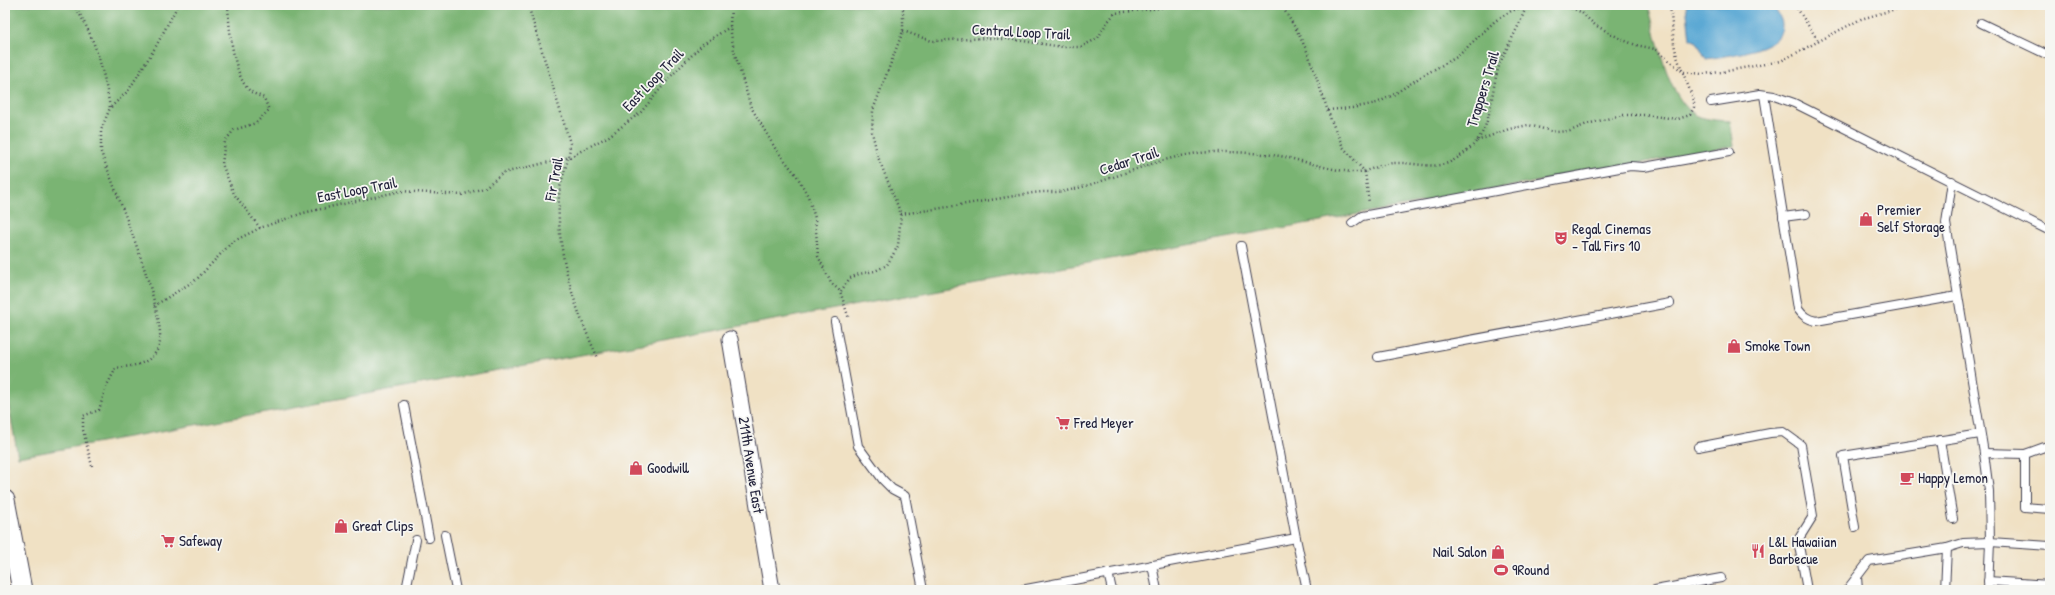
<svg xmlns="http://www.w3.org/2000/svg" width="2055" height="595" font-family="'Patrick Hand',sans-serif">
  <style>
    .forest { fill: #7ab473; stroke: #4e6b57 }
    .water { fill: #5ba9d4; stroke: #3e6688 }
    .lines { fill: none; stroke-linecap: round; stroke-linejoin: round }
    .service-casing { stroke: #413f50; stroke-width: 10 }
    .minor-casing { stroke: #413f50; stroke-width: 17 }
    .tertiary-casing { stroke: #413f50; stroke-width: 21 }
    .path { stroke: #413f50; stroke-width: 2.5; stroke-dasharray: 1 3; stroke-linecap: butt }
    .service { stroke: #fff; stroke-width: 8 }
    .minor { stroke: #fff; stroke-width: 15 }
    .tertiary { stroke: #fff; stroke-width: 19 }
    .labels { text-anchor: middle; stroke-width: 3.5; stroke-linejoin: round; paint-order: stroke }
    .street-label { font-size: 15px; fill: #22223b; stroke: #f6f6f2 }
    .poi-label { font-size: 15px; fill: #22223b; stroke: #f6f6f2; text-anchor: start }
  </style>
  <rect width="100%" height="100%" fill="#f6f6f2"/>
  <filter id="ink" filterUnits="userSpaceOnUse"><feTurbulence type="fractalNoise" baseFrequency=".025" numOctaves="2"/><feDisplacementMap in="SourceGraphic" scale="8" xChannelSelector="R" yChannelSelector="G"/><feConvolveMatrix kernelMatrix="1 2 1 2 8 2 1 2 1" color-interpolation-filters="sRGB"/></filter>
  <filter id="wash" filterUnits="userSpaceOnUse"><feTurbulence type="fractalNoise" baseFrequency=".012" numOctaves="4" result="noise"/><feDisplacementMap in="SourceGraphic" scale="16" xChannelSelector="R" yChannelSelector="G"/><feGaussianBlur stdDeviation="0.9" result="paint"/><feColorMatrix in="noise" values="0 0 0 0 0 0 0 0 0 0 0 0 0 0 0 0 0 1.4 0 .05"/><feComposite in="paint" operator="in"/></filter>
  <g filter="url(#wash)">
    <rect width="100%" height="100%" fill="#f0e1c4"/>
    <path class="forest" d="M5,5H1648C1657,36 1666,94 1694,114C1700,119 1722,121 1730,121L1734,146L18,457L5,385Z"/>
    <path class="water" d="M1686,5H1772C1776,11 1782,18 1782,25C1784,50 1724,56 1706,59L1697,42L1690,39Z"/>
  </g>
  <g filter="url(#ink)">
    <g class="lines">
      <defs>
        <g id="service">
          <path d="M1981,23L2050,56"/>
          <path d="M1764,95L1798,309C1803,316 1807,319 1816,321L1957,296"/>
          <path d="M1711,102L1760,94L1774,96L1794,103L2050,231"/>
          <path d="M1952,181L1946,223L1984,453L1989,491L1990,542L2050,546"/>
          <path d="M1783,217L1806,214"/>
          <path d="M1352,223L1362,216L1630,166L1644,167L1729,152"/>
          <path d="M835,322L858,446L883,480L892,489L905,496L923,590"/>
          <path d="M1378,357L1670,303"/>
          <path d="M404,405L429,538"/>
          <path d="M1940,440L1953,519"/>
          <path d="M1698,447L1770,433L1783,432L1801,445L1813,516L1798,540L1807,590"/>
          <path d="M1984,453L2025,454L2050,445"/>
          <path d="M2025,454V507L2050,509"/>
          <path d="M1855,527L1843,456L1980,434"/>
          <path d="M445,535L456,590"/>
          <path d="M1296,538L1307,590"/>
          <path d="M1152,565L1157,590"/>
          <path d="M1108,573L1112,590"/>
          <path d="M1857,577L1858,590"/>
          <path d="M1988,581L2050,585"/>
          <path d="M406,590L416,540"/>
          <path d="M1021,590L1296,538L1241,246"/>
          <path d="M1655,590L1721,578"/>
          <path d="M1847,590L1869,561L1947,548"/>
          <path d="M1945,590L1947,548L1963,543L1990,542L1988,590"/>
        </g>
        <path id="minor" d="M730,339L772,590"/>
        <path id="tertiary" d="M5,500L22,590"/>
      </defs>
      <use href="#service" class="service-casing"/>
      <use href="#minor" class="minor-casing"/>
      <use href="#tertiary" class="tertiary-casing"/>
      <g class="path">
        <path d="M74,5C95,37 104,70 110,108"/>
        <path d="M228,5C229,27 233,76 250,91C254,94 260,96 264,98L269,110L256,123L234,130L225,141L222,164L234,194L260,228"/>
        <path d="M528,5L570,143C570,162 560,178 559,196C556,252 574,308 598,358"/>
        <path d="M731,5L730,27L734,51L751,107L775,148L797,176L808,196L815,218L818,256L831,283L840,291L849,319"/>
        <path d="M1281,5L1296,29L1308,53L1331,120L1343,147L1365,172"/>
        <path d="M1564,5L1581,12L1595,25L1623,40L1636,45L1655,49L1683,72"/>
        <path d="M1795,5L1819,42"/>
        <path d="M903,31L932,41L988,38L1016,40L1063,47H1081L1098,38L1106,24L1115,13L1160,8L1172,5"/>
        <path d="M1684,72L1702,74L1722,72L1781,61L1861,19L1910,5"/>
        <path d="M1328,110L1352,108L1377,103L1393,95L1422,76L1457,57L1495,21L1511,11L1526,6"/>
        <path d="M1477,141L1509,129L1528,125L1556,132L1570,131L1587,124L1622,115H1644L1678,119L1690,115L1694,107V101L1677,57L1674,44L1670,5"/>
        <path d="M1365,172L1369,203"/>
        <path d="M901,214C945,208 989,200 1033,193C1044,191 1056,193 1066,191C1117,180 1165,152 1217,152C1238,152 1260,153 1280,156C1305,161 1329,170 1353,172C1369,173 1380,163 1396,163C1415,162 1436,171 1454,160C1498,134 1486,103 1500,63C1508,44 1520,26 1526,6L1533,5"/>
        <path d="M841,291L850,278L859,274L875,271L887,265L898,246L901,214L878,157L872,132L873,110L903,31V5"/>
        <path d="M154,306L197,279L232,242L260,228L303,213L401,191L461,195L484,188L503,173L570,157L609,136L641,112L672,75L703,44L730,27"/>
        <path d="M92,466L83,430V416L99,410L106,387L116,368C132,366 152,365 159,346C169,317 113,186 101,152V130L110,108L128,91L155,48L178,5"/>
      </g>
      <use href="#service" class="service"/>
      <use href="#minor" class="minor"/>
      <use href="#tertiary" class="tertiary"/>
    </g>
  </g>
  <defs>
    <symbol id="shop-bare" viewBox="-9 -9 18 18"><path d="M-5-2.5h2.3a2.7 3.5 0 0 1 5.4 0H5L5.5 6h-11ZM-1.5-2.5h3a1.5 2.3 0 0 0-3 0Z" fill="#d1495b" stroke="#f6f6f2" stroke-width="2.5" paint-order="stroke"/></symbol>
    <symbol id="theatre-bare" viewBox="-9 -9 18 18"><path d="M-5-5.5Q0-4 5-5.5V0Q5 5 0 6Q-5 5-5 0ZM-3.3-2.5H-1v1.5H-3.3ZM1-2.5H3.3v1.5H1ZM-2.8 1Q0 5.5 2.8 1Z" fill="#d1495b" stroke="#f6f6f2" stroke-width="2.5" paint-order="stroke"/></symbol>
    <symbol id="supermarket-bare" viewBox="-9 -9 18 18"><path d="M-6-5.5h2.5l.6 2H6L4.5 2H-2.5L-4.4-4H-6ZM-1.5 3.2a1.3 1.3 0 1 0 .1 0ZM3 3.2a1.3 1.3 0 1 0 .1 0Z" fill="#d1495b" stroke="#f6f6f2" stroke-width="2.5" paint-order="stroke"/></symbol>
    <symbol id="cafe-bare" viewBox="-9 -9 18 18"><path d="M-5.5-4.5H6V0H3Q3 3.5 0 3.5H-2.5Q-5.5 3.5-5.5 0ZM3-3.2v2h1.7v-2ZM-6 4.5H4V6H-6Z" fill="#d1495b" stroke="#f6f6f2" stroke-width="2.5" paint-order="stroke"/></symbol>
    <symbol id="restaurant-bare" viewBox="-9 -9 18 18"><path d="M-5-6h1v4h1v-4h1v4h1v-4h1v5L-1.5 .5V6h-2V.5L-5-1ZM5-6V6H3V1.5H1.5Q1.5-4 5-6Z" fill="#d1495b" stroke="#f6f6f2" stroke-width="2.5" paint-order="stroke"/></symbol>
    <symbol id="stadium-bare" viewBox="-9 -9 18 18"><path d="M0-5a6.5 5 0 1 0 0 10a6.5 5 0 1 0 0-10ZM-3.5-1.8h7v3.6h-7Z" fill="#d1495b" stroke="#f6f6f2" stroke-width="2.5" paint-order="stroke"/></symbol>
  </defs>
  <g fill-rule="evenodd">
    <use href="#shop-bare" x="1856" y="209" width="20" height="20"/>
    <use href="#theatre-bare" x="1551" y="228" width="20" height="20"/>
    <use href="#shop-bare" x="1724" y="336" width="20" height="20"/>
    <use href="#supermarket-bare" x="1053" y="413" width="20" height="20"/>
    <use href="#shop-bare" x="626" y="458" width="20" height="20"/>
    <use href="#cafe-bare" x="1897" y="468" width="20" height="20"/>
    <use href="#shop-bare" x="331" y="516" width="20" height="20"/>
    <use href="#supermarket-bare" x="158" y="531" width="20" height="20"/>
    <use href="#restaurant-bare" x="1748" y="541" width="20" height="20"/>
    <use href="#shop-bare" x="1488" y="542" width="20" height="20"/>
    <use href="#stadium-bare" x="1491" y="560" width="20" height="20"/>
  </g>
  <g class="labels">
    <g class="street-label">
      <text transform="translate(1021 32) rotate(3)" y="5">Central Loop Trail</text>
      <text transform="translate(653 80) rotate(-46)" y="5">East Loop Trail</text>
      <text transform="translate(1483 89) rotate(-73)" y="5">Trappers Trail</text>
      <text transform="translate(1129 161) rotate(-18)" y="5">Cedar Trail</text>
      <text transform="translate(554 179) rotate(-79)" y="5">Fir Trail</text>
      <text transform="translate(357 190) rotate(-11)" y="5">East Loop Trail</text>
      <text transform="translate(751 465) rotate(81)" y="5">211th Avenue East</text>
    </g>
    <g class="poi-label">
      <text x="1877" y="215">Premier<tspan x="1877" dy="17">Self Storage</tspan></text>
      <text x="1572" y="234">Regal Cinemas<tspan x="1572" dy="17">- Tall Firs 10</tspan></text>
      <text x="1745" y="351">Smoke Town</text>
      <text x="1074" y="428">Fred Meyer</text>
      <text x="647" y="473">Goodwill</text>
      <text x="1918" y="483">Happy Lemon</text>
      <text x="352" y="531">Great Clips</text>
      <text x="179" y="546">Safeway</text>
      <text x="1769" y="547">L&amp;L Hawaiian<tspan x="1769" dy="17">Barbecue</tspan></text>
      <text x="1487" y="557" text-anchor="end">Nail Salon</text>
      <text x="1512" y="575">9Round</text>
    </g>
  </g>
  <rect width="2055" height="595" fill="none" stroke="#f6f6f2" stroke-width="20"/>
</svg>
